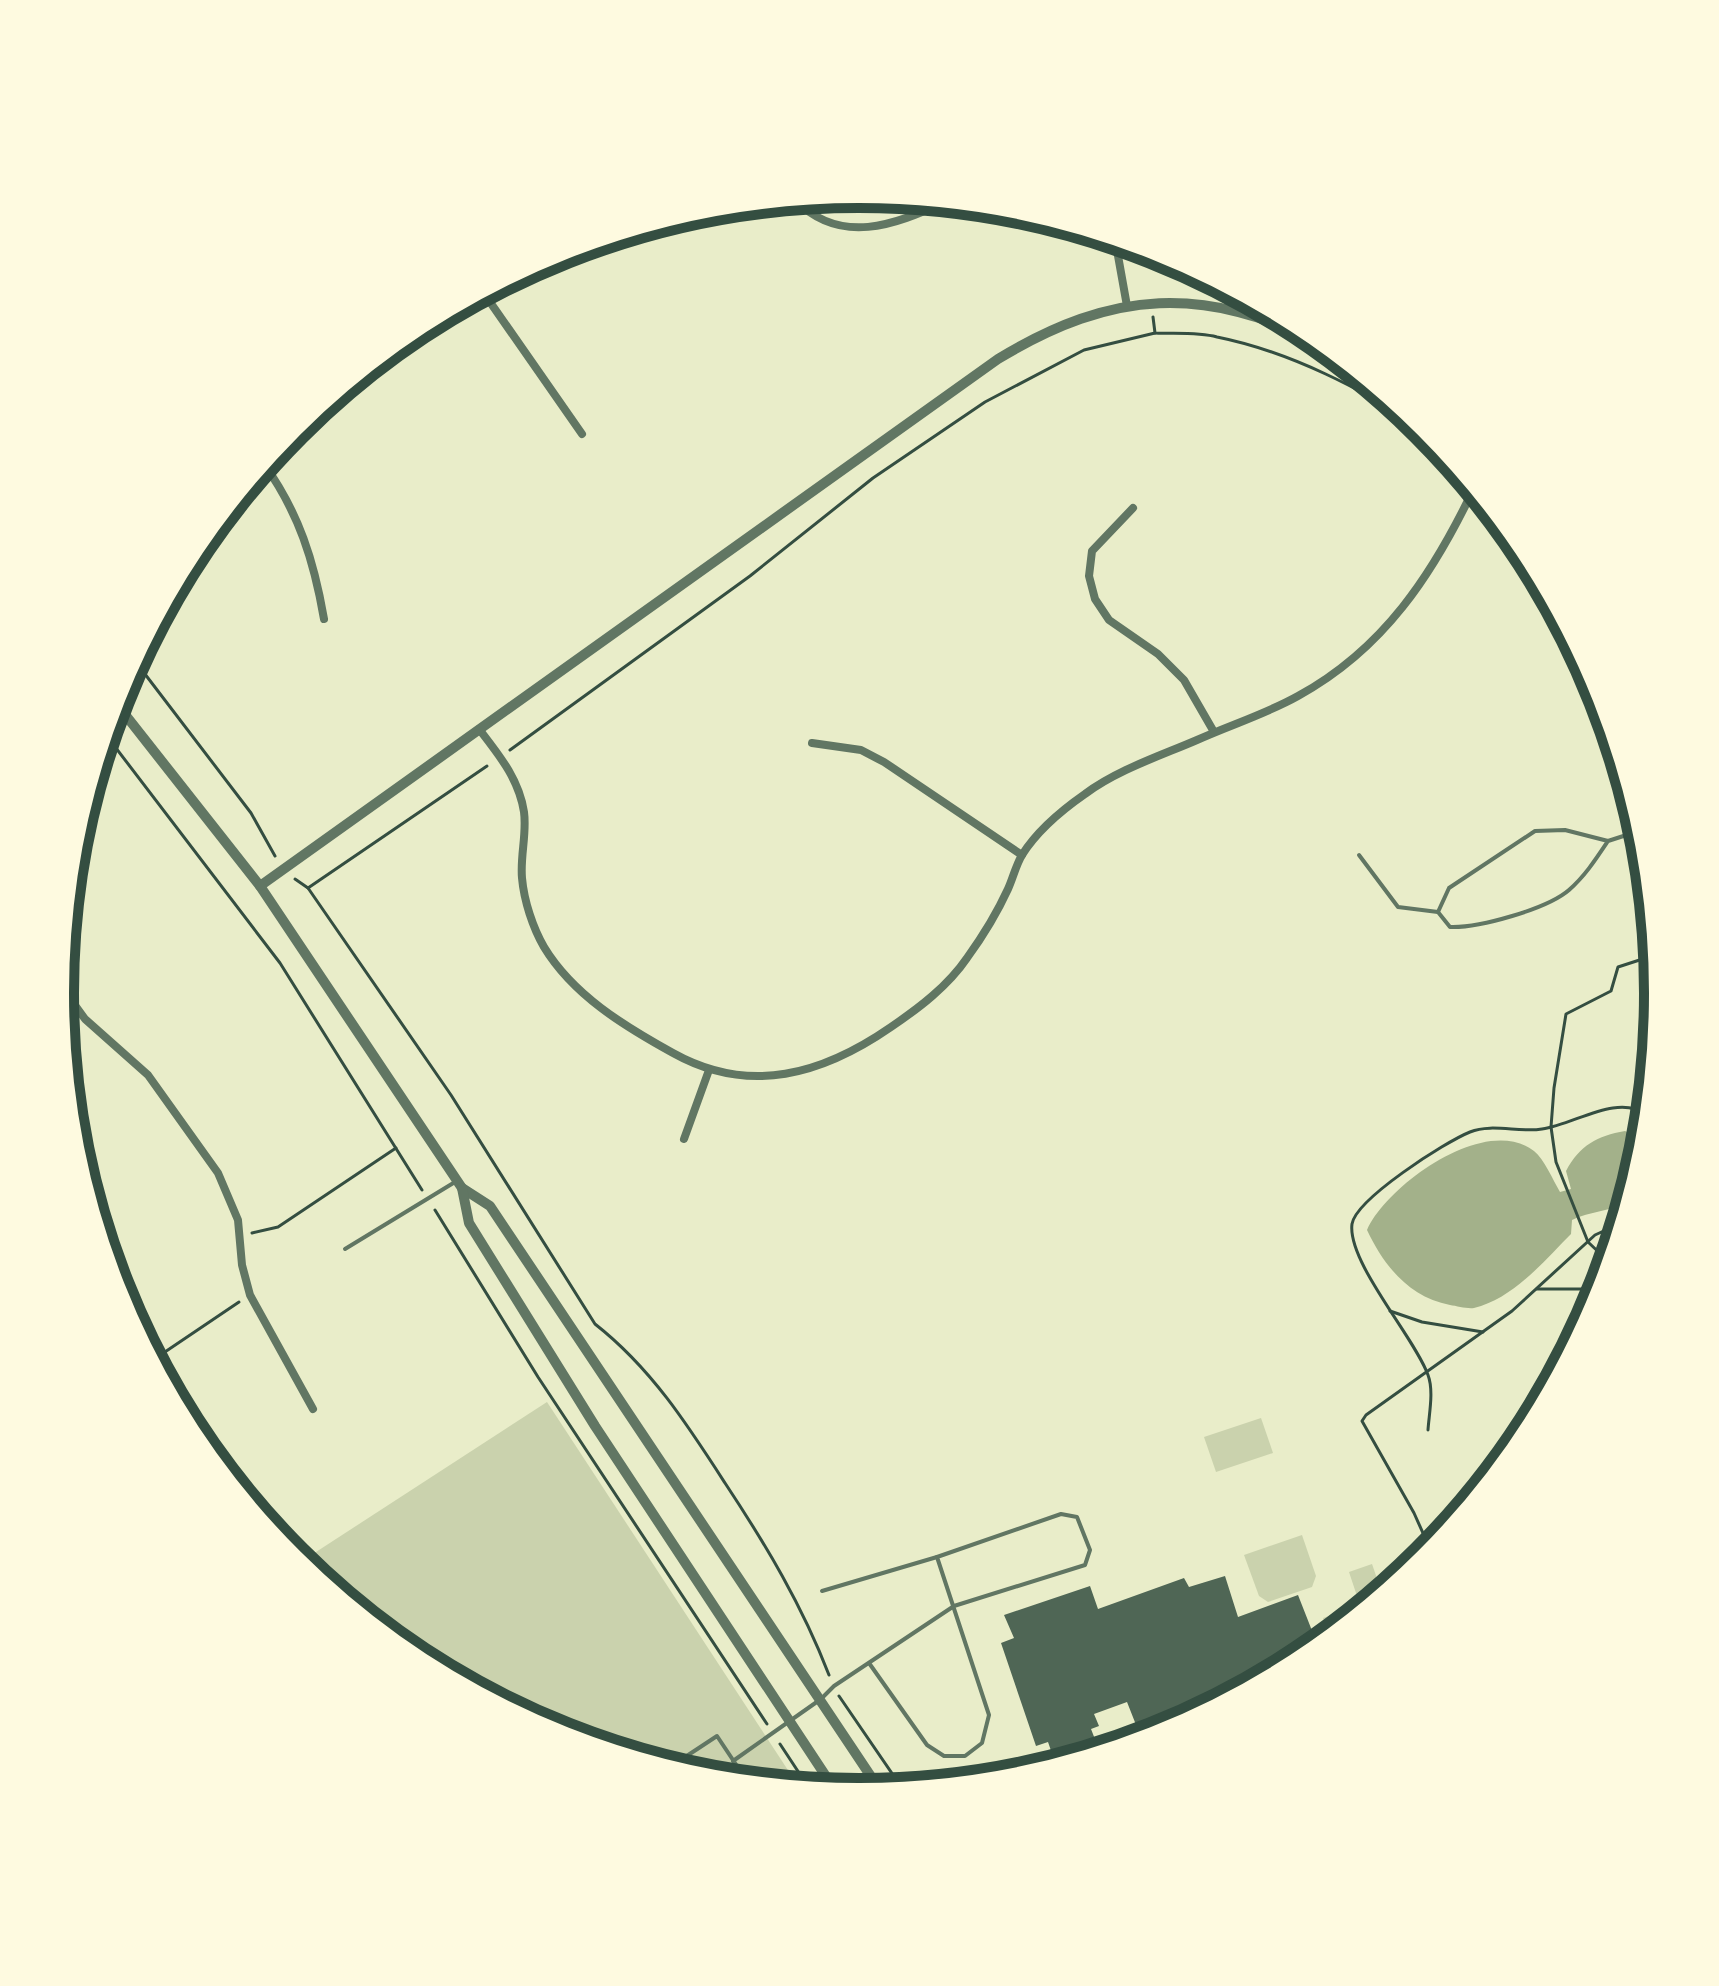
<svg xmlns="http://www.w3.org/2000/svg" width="1719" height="1986" font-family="'Noto Sans',sans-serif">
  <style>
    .green { fill: #cad2ad }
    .water { fill: #a3b18a }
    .building { fill: #4f6655 }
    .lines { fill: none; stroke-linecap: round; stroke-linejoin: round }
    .path { stroke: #344e41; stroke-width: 3 }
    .service { stroke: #617663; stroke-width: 4 }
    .minor { stroke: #617663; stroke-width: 8 }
    .tertiary { stroke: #617663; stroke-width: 10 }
    .rim { fill: none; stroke: #344e41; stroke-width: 10 }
  </style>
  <rect width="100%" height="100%" fill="#e9edc9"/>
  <g class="green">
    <path d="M114,1278L275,1535L194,1437L121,1299Z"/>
    <path d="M547,1402L799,1787L703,1777L553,1731L415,1657L299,1563Z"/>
    <path d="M1261,1418L1273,1453L1216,1472L1204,1437Z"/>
    <path d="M1302,1535L1316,1576L1312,1587L1268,1602L1259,1596L1244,1555Z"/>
    <path d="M1372,1564L1382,1593L1330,1636L1323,1618L1360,1605L1349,1572Z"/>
  </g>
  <path class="water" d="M1625,1131L1644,1140L1628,1201C1610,1212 1590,1211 1572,1220L1571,1234C1544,1261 1513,1299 1474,1308C1467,1309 1457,1306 1450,1305C1409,1297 1384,1266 1367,1230C1386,1186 1485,1113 1534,1151C1544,1159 1553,1180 1560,1192L1571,1189L1566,1171C1580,1145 1597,1136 1625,1131Z"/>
  <path class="building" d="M1225,1576L1238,1617L1298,1595L1318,1646L1303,1658L1165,1732L1136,1740L1135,1737L1140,1735L1127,1702L1094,1714L1099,1726L1091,1729L1100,1752L1056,1765L1048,1742L1036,1746L1001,1643L1014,1638L1004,1615L1090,1586L1098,1609L1184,1578L1189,1587Z"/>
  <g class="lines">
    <g class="path">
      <path d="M1153,317L1155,333C1175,334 1198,332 1217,337C1292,352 1362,390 1426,429"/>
      <path d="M135,661L251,813L275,856"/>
      <path d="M106,735L280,963L422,1190"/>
      <path d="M510,750L750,576L873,478L985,402L1084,350L1155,333"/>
      <path d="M295,879L308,888L487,766"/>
      <path d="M308,888L451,1095L595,1324C651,1368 687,1424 725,1483C766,1545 802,1605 829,1675"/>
      <path d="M435,1210L538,1377L767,1724"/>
      <path d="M252,1233L278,1227L396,1148"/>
      <path d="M1609,1262L1588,1242L1556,1162L1551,1127L1554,1088L1566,1014L1611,991L1618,967L1655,955"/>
      <path d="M1537,1289H1601"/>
      <path d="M1390,1311L1422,1322L1483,1332"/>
      <path d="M153,1360L239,1302"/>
      <path d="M1428,1430C1429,1414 1434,1391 1428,1375C1415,1338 1347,1262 1352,1224C1356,1199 1445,1142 1470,1132C1492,1123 1519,1133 1542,1129C1576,1124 1615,1094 1647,1114"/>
      <path d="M1431,1551L1414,1513L1362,1421L1366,1415L1512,1311L1595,1235L1621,1223"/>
      <path d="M839,1696L902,1788"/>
      <path d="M780,1744L809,1788"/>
    </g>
    <g class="service">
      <path d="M1608,841C1596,859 1585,876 1569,890C1547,909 1479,928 1450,927L1438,912L1449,888L1535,831L1565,830L1608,841L1642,830"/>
      <path d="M1359,855L1398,907L1438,912"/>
      <path d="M345,1249L455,1182"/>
      <path d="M822,1591L937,1557"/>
      <path d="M733,1761L821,1699L834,1686L954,1606L1085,1565L1090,1550L1077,1517L1061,1514L937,1557L989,1715L982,1743L965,1756H944L927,1745L869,1663"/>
      <path d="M670,1767L717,1736L747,1781"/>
    </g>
    <g class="minor">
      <path d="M795,200C841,246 894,225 945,202"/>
      <path d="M1115,239L1127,306"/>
      <path d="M483,292L582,434"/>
      <path d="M264,464C299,513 314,561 324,619"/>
      <path d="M1133,508L1092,551L1089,576L1095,599L1109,620L1158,654L1184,680L1214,732"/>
      <path d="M479,729C499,755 519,779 524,812C527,834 520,856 522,878C524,901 533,928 544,947C573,995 624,1026 673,1053C750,1096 823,1074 891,1027C919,1008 948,986 967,958C983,936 997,913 1008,889C1013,878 1016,865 1022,855C1037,831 1062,810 1085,794C1117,770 1160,756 1197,740C1230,725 1266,714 1298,696C1384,649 1433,574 1474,488"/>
      <path d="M812,743L861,750L884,762L1022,855"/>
      <path d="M61,986L85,1019L148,1075L218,1173L238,1220L242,1265L250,1295L313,1409"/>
      <path d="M684,1139L709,1070"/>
    </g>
    <g class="tertiary">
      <path d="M116,703L260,886L462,1188L490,1206L880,1790"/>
      <path d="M260,886L998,359C1114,289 1203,285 1325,345"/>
      <path d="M462,1188L469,1223L595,1426L835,1790"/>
    </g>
  </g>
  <path d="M0 0H1719V1986H0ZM74 993a785 785 0 1 1 1570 0a785 785 0 1 1-1570 0Z" fill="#fefae0" fill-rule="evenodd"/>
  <path class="rim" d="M74 993a785 785 0 1 1 1570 0a785 785 0 1 1-1570 0Z"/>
</svg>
